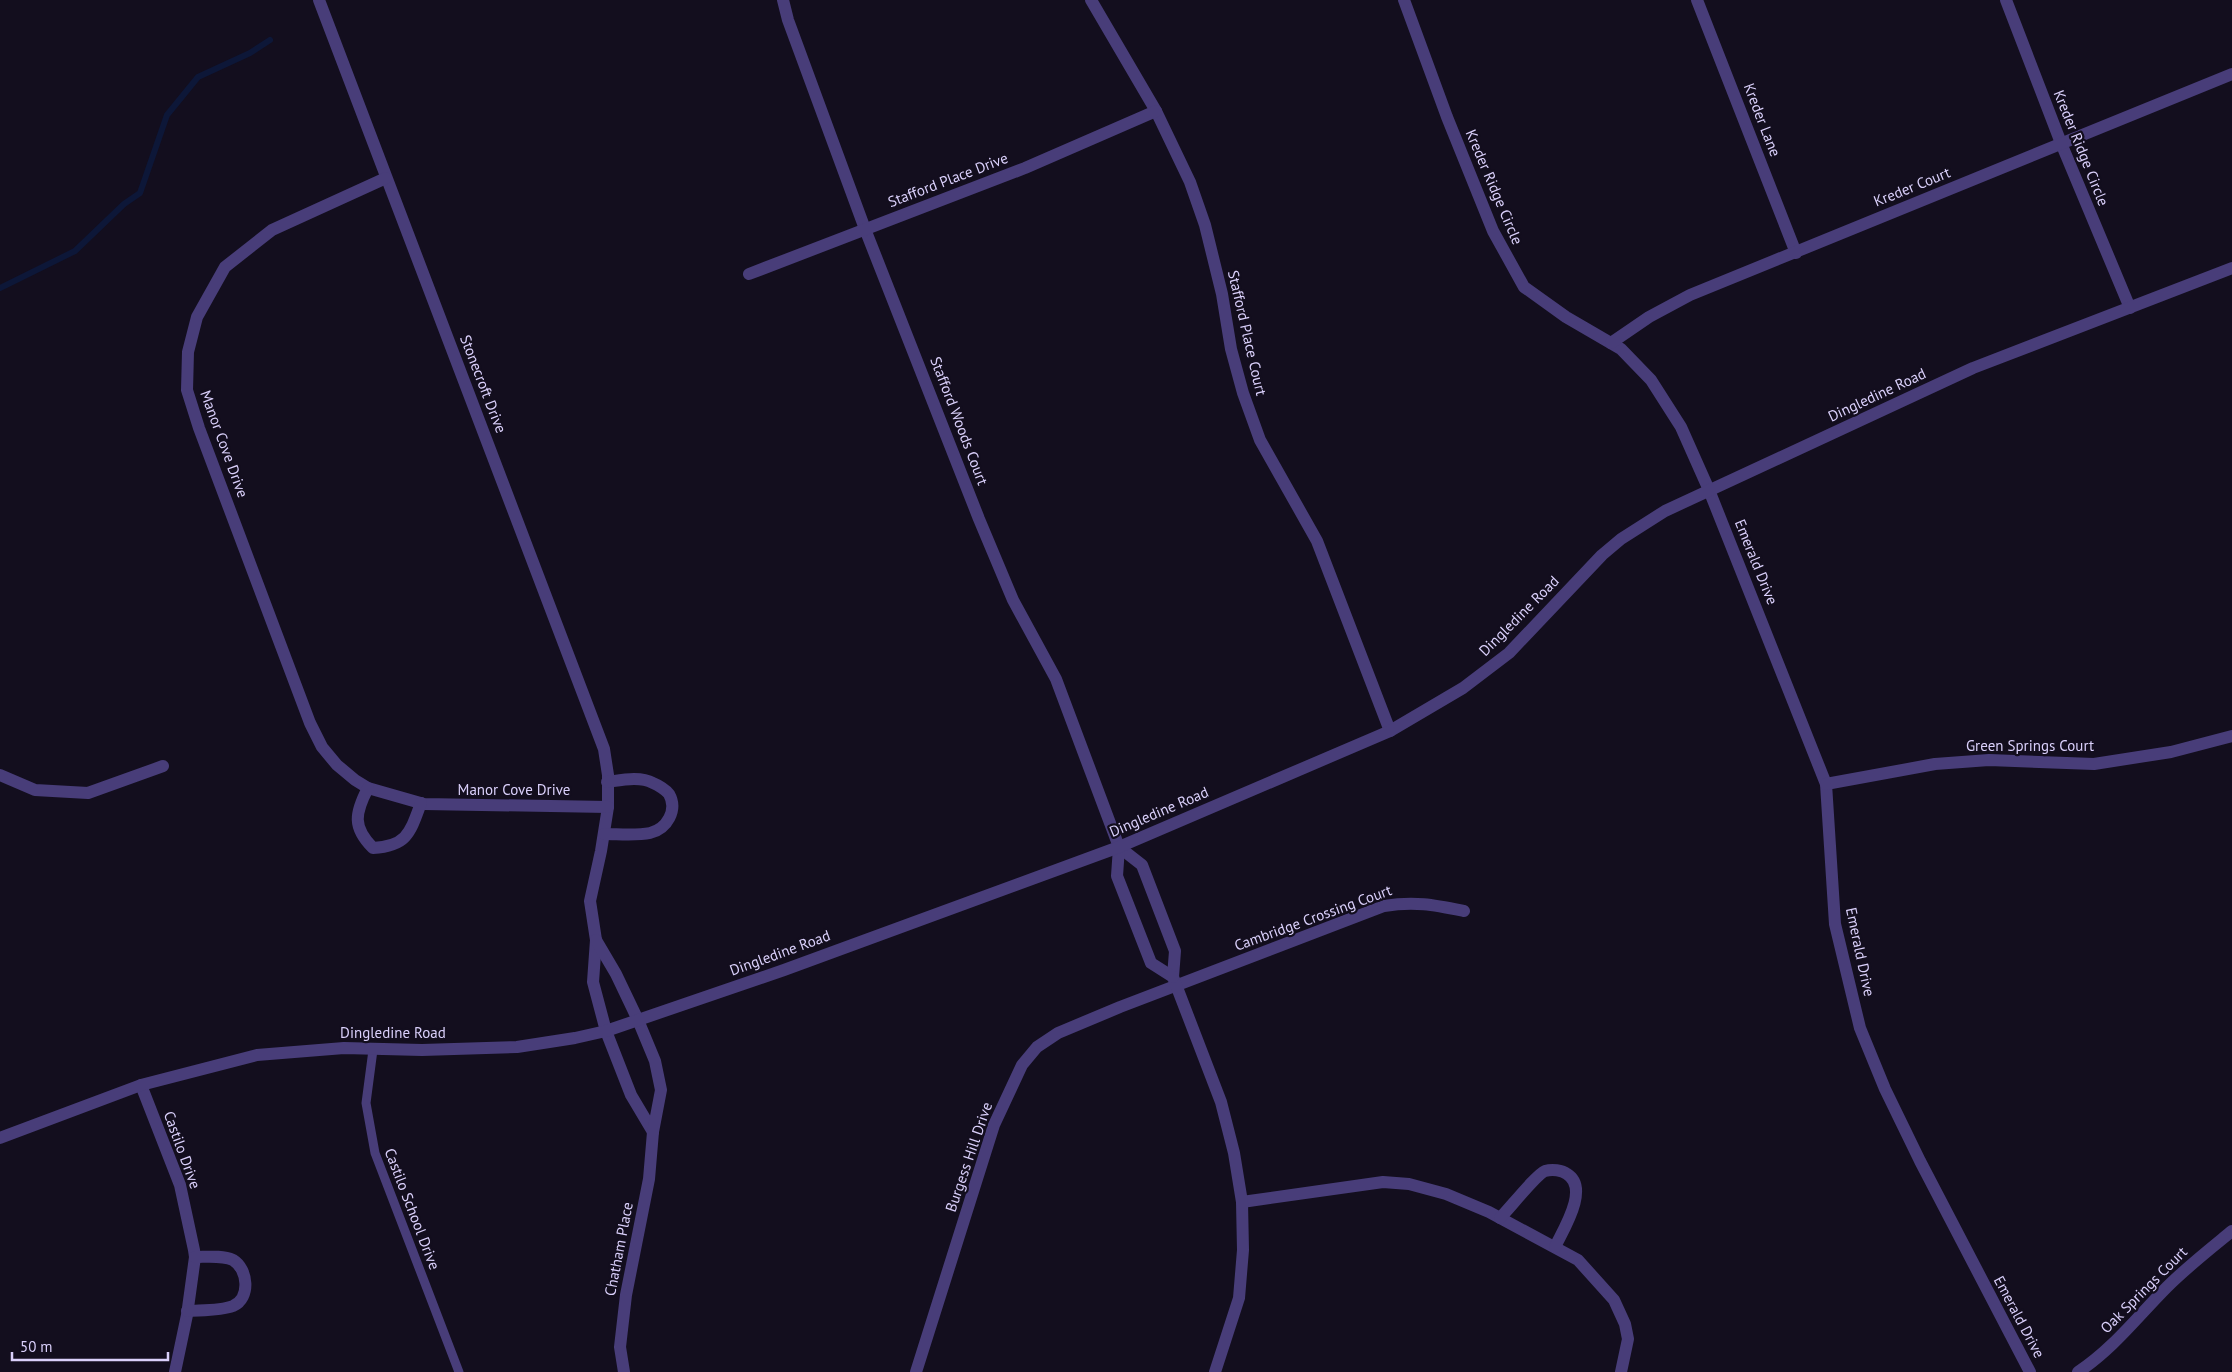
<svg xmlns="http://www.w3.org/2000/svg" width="2232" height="1372" font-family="'PT Sans',sans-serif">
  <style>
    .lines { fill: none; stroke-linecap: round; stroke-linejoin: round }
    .stream { stroke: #0d1738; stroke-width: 6 }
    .service { stroke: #483d79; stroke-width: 9 }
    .minor { stroke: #483d79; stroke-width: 12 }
    .tertiary { stroke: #483d79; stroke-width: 12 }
    .labels { text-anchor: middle; stroke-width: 4.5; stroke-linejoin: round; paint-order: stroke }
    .street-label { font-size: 15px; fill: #dad0fb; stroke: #130e1e }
  </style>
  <rect width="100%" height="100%" fill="#130e1e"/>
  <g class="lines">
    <path class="stream" d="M0,288L75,251L124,204L140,193L167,115L198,77L250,53L270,40"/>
    <path class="service" d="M373,1050L366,1103L375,1153L459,1372"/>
    <g class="minor">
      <path d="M319,0L604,749L608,775V807L601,851L590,901L596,940L593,982L606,1031L631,1095L653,1132"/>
      <path d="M783,0L788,20L865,229L979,519L1013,600L1056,679L1119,847"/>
      <path d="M1091,0L1156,111L1190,182L1205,225L1222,294L1231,349L1243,393L1260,440L1317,541L1390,731"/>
      <path d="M1404,0L1447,117L1493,231L1524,287L1566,317L1621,349L1651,380L1681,427L1709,490L1826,784L1835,924L1860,1028L1885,1089L1920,1161L2030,1372"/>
      <path d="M1697,0L1796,253"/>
      <path d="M2006,0L2061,143L2130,308"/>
      <path d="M386,178L272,230L225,267L197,317L188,352L187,390L199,428L310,723L322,747L337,765L355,780L368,788L424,804L608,807"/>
      <path d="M749,274L1025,168L1156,111"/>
      <path d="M1611,343L1649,317L1690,295L2232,74"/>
      <path d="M0,775L35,790L88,793L163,766"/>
      <path d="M1826,784L1935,764L1989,760L2094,764L2171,752L2232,736"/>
      <path d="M368,788C355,813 352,827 373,848C407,846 410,833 421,803"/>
      <path d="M604,834C618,834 636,836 650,833C667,829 678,810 669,794C666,790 658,785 653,783C640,776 622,780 607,782"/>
      <path d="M596,940L616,974L638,1020L655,1061L661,1090L653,1132L649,1179L626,1295L620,1347L624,1372"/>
      <path d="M141,1085L180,1185L194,1250L195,1257L187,1315L175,1372"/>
      <path d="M1242,1202L1383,1182L1409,1184L1446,1194L1489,1212L1578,1260L1614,1300L1625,1324L1628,1339L1621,1372"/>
      <path d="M1500,1218C1509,1209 1537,1174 1545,1171C1552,1169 1562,1170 1567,1174C1590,1188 1563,1230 1555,1247"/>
      <path d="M187,1311C202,1310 220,1311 233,1306C251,1298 248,1269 233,1260C222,1255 206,1257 195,1257"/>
      <path d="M916,1372L994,1125L1022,1065L1037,1047L1058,1033L1120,1007L1384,906C1415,901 1434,905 1464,911"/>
      <path d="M2078,1372C2113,1349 2138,1316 2167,1287C2187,1267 2210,1249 2232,1231"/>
    </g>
    <g class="tertiary">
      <path d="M1119,847L1142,865L1175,951L1173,977L1221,1102L1234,1153L1242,1202L1243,1250L1239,1298L1215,1372"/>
      <path d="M1119,847L1117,876L1151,963L1173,977"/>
      <path d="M0,1138L141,1085L257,1055L344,1048L422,1050L517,1047L575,1038L606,1031L784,970L1119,847L1390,731L1463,688L1509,653L1602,555L1621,539L1665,511L1973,368L2232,268"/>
    </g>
  </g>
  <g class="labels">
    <g class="street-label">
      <text transform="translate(1762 120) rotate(69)" y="5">Kreder Lane</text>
      <text transform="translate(2081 148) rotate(68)" y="5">Kreder Ridge Circle</text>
      <text transform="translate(948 180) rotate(-21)" y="5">Stafford Place Drive</text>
      <text transform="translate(1494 187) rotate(67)" y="5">Kreder Ridge Circle</text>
      <text transform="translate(1912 187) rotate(-22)" y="5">Kreder Court</text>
      <text transform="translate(1247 333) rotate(77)" y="5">Stafford Place Court</text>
      <text transform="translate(483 384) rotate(69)" y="5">Stonecroft Drive</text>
      <text transform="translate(1877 395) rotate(-25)" y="5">Dingledine Road</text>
      <text transform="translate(959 421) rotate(69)" y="5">Stafford Woods Court</text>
      <text transform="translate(224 444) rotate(70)" y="5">Manor Cove Drive</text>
      <text transform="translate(1756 562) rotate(68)" y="5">Emerald Drive</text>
      <text transform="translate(1519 616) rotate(-45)" y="5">Dingledine Road</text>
      <text x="2030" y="751">Green Springs Court</text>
      <text x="514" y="795">Manor Cove Drive</text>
      <text transform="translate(1159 812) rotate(-23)" y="5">Dingledine Road</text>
      <text transform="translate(1313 918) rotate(-20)" y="5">Cambridge Crossing Court</text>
      <text transform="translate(1860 952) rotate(78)" y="5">Emerald Drive</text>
      <text transform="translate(780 953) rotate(-20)" y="5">Dingledine Road</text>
      <text x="393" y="1038">Dingledine Road</text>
      <text transform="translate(182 1150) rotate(70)" y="5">Castilo Drive</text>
      <text transform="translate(969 1157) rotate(-71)" y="5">Burgess Hill Drive</text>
      <text transform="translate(412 1209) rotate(69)" y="5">Castilo School Drive</text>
      <text transform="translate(619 1249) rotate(-79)" y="5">Chatham Place</text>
      <text transform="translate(2144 1290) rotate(-45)" y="5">Oak Springs Court</text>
      <text transform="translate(2019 1317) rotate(62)" y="5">Emerald Drive</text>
    </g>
  </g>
  <path d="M12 1352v8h156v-8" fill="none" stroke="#dad0fb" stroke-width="2.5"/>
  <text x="20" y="1352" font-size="15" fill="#dad0fb" stroke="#130e1e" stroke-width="4" paint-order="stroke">50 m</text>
</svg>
